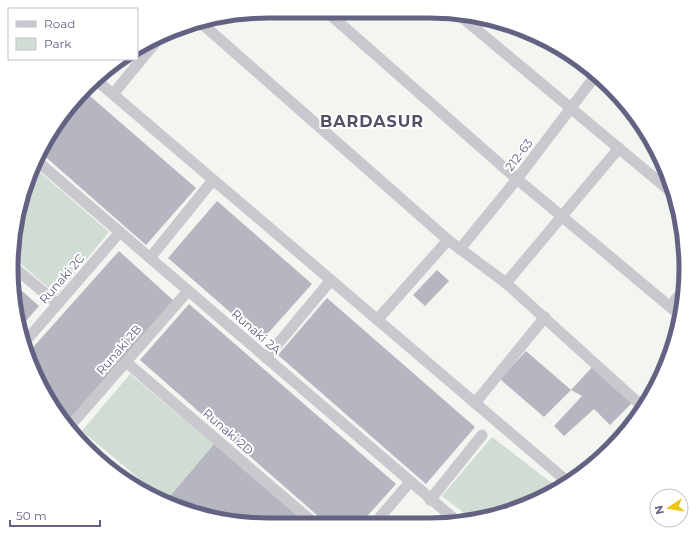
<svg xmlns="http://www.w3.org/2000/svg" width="697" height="536" font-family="Montserrat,sans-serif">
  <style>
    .green { fill: #d1dcd4 }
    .building { fill: #b5b6c0 }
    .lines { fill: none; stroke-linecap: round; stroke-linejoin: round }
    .minor { stroke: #c9c8ce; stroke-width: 11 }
    .labels { text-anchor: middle; stroke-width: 4; stroke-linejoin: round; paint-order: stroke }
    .street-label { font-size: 12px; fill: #646283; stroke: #fff }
    .district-label { font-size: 16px; font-weight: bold; letter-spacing: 1px; fill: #515067; stroke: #fff }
    .rim { fill: none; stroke: #646283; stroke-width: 5 }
  </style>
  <rect width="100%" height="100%" fill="#f2f5f0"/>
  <g class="green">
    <path d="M34,167L109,232L57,295L13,257L20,202Z"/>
    <path d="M130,374L214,444L166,501L82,431Z"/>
    <path d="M492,437L558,488L512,511L473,520L442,496Z"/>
  </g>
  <g class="building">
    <path d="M83,90L196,188L146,245L40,152L45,140Z"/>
    <path d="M217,201L312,284L262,340L168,258Z"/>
    <path d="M119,251L174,301L66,423L54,411L28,353Z"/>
    <path d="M437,270L449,281L425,306L413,295Z"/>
    <path d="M13,283L39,306L19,329L17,313Z"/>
    <path d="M327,298L475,427L426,484L278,355Z"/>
    <path d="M189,304L396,484L361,523H326L140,360Z"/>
    <path d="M526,351L571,390L544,417L500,379Z"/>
    <path d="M594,365L634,401L610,425L594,409L564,436L554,426L582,396L571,390Z"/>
    <path d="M214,444L306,523H234L171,506L166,501Z"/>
  </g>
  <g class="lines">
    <g class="minor">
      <path d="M326,11L517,179L681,316"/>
      <path d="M458,14L670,191"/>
      <path d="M199,21L448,240L506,283L644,408"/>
      <path d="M95,79L569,483"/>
      <path d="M113,94L160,37"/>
      <path d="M37,161L459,523"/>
      <path d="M460,249L517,179L596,75"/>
      <path d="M150,258L213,180"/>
      <path d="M11,265L58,304"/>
      <path d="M506,283L619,148"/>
      <path d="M670,306L681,293"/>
      <path d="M377,320L448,240"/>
      <path d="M24,343L120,232"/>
      <path d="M266,358L331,280"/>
      <path d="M126,362L314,523"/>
      <path d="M475,403L545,317"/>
      <path d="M70,426L188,291"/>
      <path d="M430,500L482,435"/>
      <path d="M375,523L410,482"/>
    </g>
  </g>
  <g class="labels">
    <g class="street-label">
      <text transform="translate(519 155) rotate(-53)" y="4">212-63</text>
      <text transform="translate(62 279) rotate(-49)" y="4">Runaki 2C</text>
      <text transform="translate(256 332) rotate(41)" y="4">Runaki 2A</text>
      <text transform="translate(119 350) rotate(-49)" y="4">Runaki 2B</text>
      <text transform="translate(228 432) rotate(41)" y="4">Runaki 2D</text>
    </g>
    <g class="district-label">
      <text x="372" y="127">BARDASUR</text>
    </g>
  </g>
  <path d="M0 0H697V536H0ZM268 18H429A250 250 0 0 1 679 268V268A250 250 0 0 1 429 518H268A250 250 0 0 1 18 268V268A250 250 0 0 1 268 18Z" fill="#fff" fill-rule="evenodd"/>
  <path class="rim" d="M268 18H429A250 250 0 0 1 679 268V268A250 250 0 0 1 429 518H268A250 250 0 0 1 18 268V268A250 250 0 0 1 268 18Z"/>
  <rect x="8" y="8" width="130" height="52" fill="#ffffff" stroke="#c1c0cd"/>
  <rect x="16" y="21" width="20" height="6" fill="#c9c8ce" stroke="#c1c0cd"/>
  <text x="44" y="28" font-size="12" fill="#646283">Road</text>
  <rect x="16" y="38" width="20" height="12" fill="#d1dcd4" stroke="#c1c0cd"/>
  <text x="44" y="48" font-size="12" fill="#646283">Park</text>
  <g transform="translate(669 508) rotate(258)"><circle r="19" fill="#ffffff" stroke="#c1c0cd"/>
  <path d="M0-3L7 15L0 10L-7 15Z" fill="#eac71b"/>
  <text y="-6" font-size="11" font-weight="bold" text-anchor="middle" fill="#646283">N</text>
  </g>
  <path d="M10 520v6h90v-6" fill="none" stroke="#646283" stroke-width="2"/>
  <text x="16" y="520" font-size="12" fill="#646283" stroke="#ffffff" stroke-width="3" paint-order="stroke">50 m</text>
</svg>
